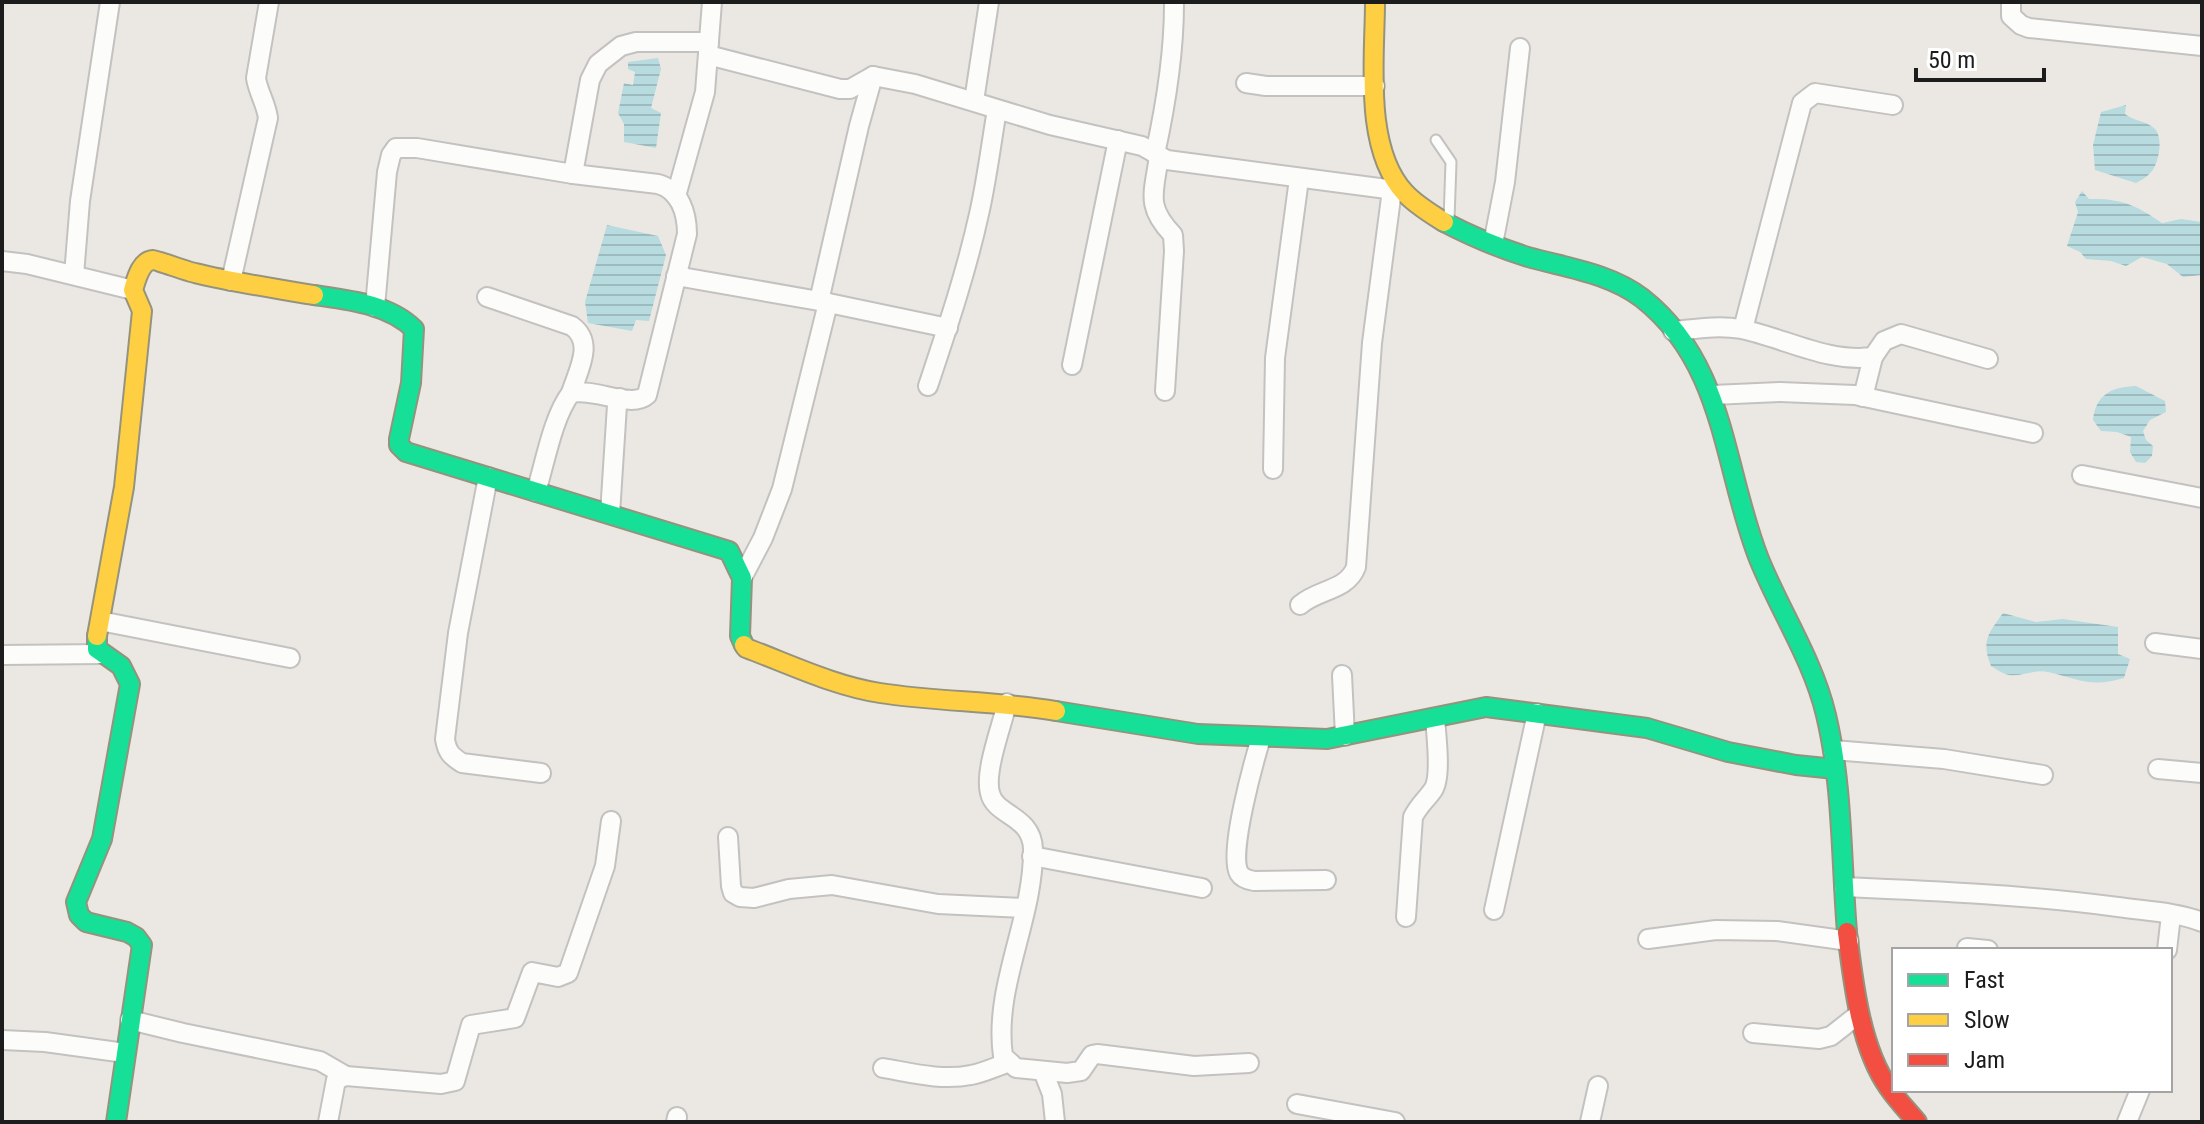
<svg xmlns="http://www.w3.org/2000/svg" width="2204" height="1124" font-family="'Roboto Condensed',sans-serif">
  <style>
    .water { fill: url(#water-rules) }
    .lines { fill: none; stroke-linecap: round; stroke-linejoin: round }
    .lane-casing { stroke: #c3c2c0; stroke-width: 13 }
    .street-casing { stroke: #c3c2c0; stroke-width: 22 }
    .fast-casing { stroke: #95937d; stroke-width: 22 }
    .slow-casing { stroke: #95937d; stroke-width: 22 }
    .jam-casing { stroke: #95937d; stroke-width: 22 }
    .lane { stroke: #fcfcfb; stroke-width: 9 }
    .street { stroke: #fcfcfb; stroke-width: 18 }
    .fast { stroke: #16e098; stroke-width: 18 }
    .slow { stroke: #ffcf43; stroke-width: 18 }
    .jam { stroke: #f24e42; stroke-width: 18 }
  </style>
  <defs>
    <pattern id="water-rules" width="6" height="5" patternUnits="userSpaceOnUse" patternTransform="scale(2)"><rect width="6" height="5" fill="#b7dbde"/><path d="M0 2.5h6" fill="none" stroke="#9dbbbe"/></pattern>
  </defs>
  <rect width="100%" height="100%" fill="#ebe8e4"/>
  <g class="water">
    <path d="M658,58L661,69L651,108L661,113L656,148L624,142V124L618,113L624,83L633,85L635,72L628,69V62Z"/>
    <path d="M2126,105L2125,114C2134,121 2146,121 2154,128C2164,137 2159,162 2152,171C2147,177 2142,180 2136,183L2095,170L2093,145L2101,112Z"/>
    <path d="M2082,191L2089,199C2121,198 2136,205 2162,223L2181,219L2202,222V275L2183,277L2167,264L2142,257L2126,266L2111,261L2086,259L2080,252L2067,246L2078,212L2075,202Z"/>
    <path d="M607,225L658,236L666,255L649,321L636,320L632,331L588,323L585,302Z"/>
    <path d="M2136,386L2165,401L2166,412L2150,420L2143,431L2146,440L2153,446L2152,456L2145,463L2136,462L2130,452L2131,437L2117,432L2101,431L2093,420C2096,394 2112,387 2136,386Z"/>
    <path d="M2003,613L2036,622L2063,619L2118,627V654L2130,659L2124,678C2090,688 2079,679 2048,672C2034,669 2021,677 2009,675C2003,674 1996,669 1991,666C1981,641 1988,634 2003,613Z"/>
  </g>
  <g class="lines">
    <defs>
      <path id="lane" d="M1436,140L1451,162L1449,220"/>
      <g id="street">
        <path d="M2011,2V16L2021,25L2029,28L2202,46"/>
        <path d="M708,55L840,89H850L873,76L915,84L1050,125L1142,146L1167,160L1402,191"/>
        <path d="M1246,83L1266,86H1375"/>
        <path d="M974,101L989,2"/>
        <path d="M1155,154C1166,104 1174,56 1174,4"/>
        <path d="M1159,156C1154,193 1145,206 1173,235L1174,251L1165,391"/>
        <path d="M573,174L590,80L598,64L621,46L636,42H709"/>
        <path d="M676,196L705,92L712,2"/>
        <path d="M1493,244L1505,182L1520,48"/>
        <path d="M2,261L27,264L133,290"/>
        <path d="M74,275L80,201L110,2"/>
        <path d="M676,276L819,301L948,328"/>
        <path d="M231,281L268,118C266,103 258,92 256,78L269,2"/>
        <path d="M487,297L572,326C595,343 578,370 571,393"/>
        <path d="M819,301L859,126L873,76"/>
        <path d="M375,307L387,172L391,155L396,148H417L573,174L658,184C680,190 687,213 687,234L647,395C631,409 596,388 571,393C553,416 545,463 536,492"/>
        <path d="M1743,329L1802,103L1815,93L1893,105"/>
        <path d="M1673,331C1695,329 1718,325 1741,329C1785,338 1827,363 1873,357L1884,341L1901,334L1988,359"/>
        <path d="M1072,365L1118,140"/>
        <path d="M928,386C947,329 966,273 979,214C987,179 991,144 997,110"/>
        <path d="M1712,395L1780,392L1855,395L2033,433"/>
        <path d="M1863,397L1873,357"/>
        <path d="M1273,469L1275,358L1299,179"/>
        <path d="M2082,475L2202,498"/>
        <path d="M488,477L458,633L445,739C447,752 451,756 462,763L541,773"/>
        <path d="M610,514L617,405L620,398"/>
        <path d="M742,578L763,538L782,489L828,303"/>
        <path d="M1300,605C1318,589 1347,591 1356,567L1372,343L1392,190"/>
        <path d="M100,621L290,658"/>
        <path d="M2155,643L2202,649"/>
        <path d="M2,655L103,654"/>
        <path d="M1342,675L1345,736"/>
        <path d="M1007,703C1002,726 984,771 990,793C995,816 1032,815 1033,849C1034,919 993,986 1003,1056L1016,1068L1067,1073L1081,1071L1092,1055L1097,1054L1194,1066L1249,1063"/>
        <path d="M1261,738C1254,761 1228,853 1239,873C1242,878 1248,880 1254,881L1326,880"/>
        <path d="M1833,750L1944,759L2043,775"/>
        <path d="M2158,769L2202,773"/>
        <path d="M728,837L731,886L733,893L740,897L754,898L789,889L832,885L938,904L1024,908"/>
        <path d="M1032,856L1202,888"/>
        <path d="M1844,887C1936,891 2027,895 2118,907C2145,911 2177,912 2202,922"/>
        <path d="M1494,910L1537,713"/>
        <path d="M1406,917L1413,817C1419,805 1426,800 1433,790C1442,777 1436,734 1435,718"/>
        <path d="M1648,939L1716,930L1777,931L1849,941"/>
        <path d="M1967,948L1988,950"/>
        <path d="M2167,950L2171,915"/>
        <path d="M130,1020L183,1033L320,1061L346,1076"/>
        <path d="M1753,1033L1819,1039L1831,1036L1859,1014"/>
        <path d="M2,1040L45,1042L125,1053"/>
        <path d="M883,1068C912,1073 942,1081 971,1075C983,1073 995,1067 1007,1063"/>
        <path d="M1043,1071L1052,1094L1055,1122"/>
        <path d="M1297,1104L1395,1122"/>
        <path d="M328,1122L336,1080L346,1076L441,1084L455,1081L471,1025L515,1018L532,972L558,977L568,973L605,866L611,821"/>
        <path d="M676,1122L677,1117"/>
        <path d="M1590,1122L1598,1086"/>
        <path d="M2127,1122L2140,1090"/>
      </g>
      <g id="fast">
        <path d="M1444,222C1471,236 1499,248 1528,257C1567,268 1609,273 1642,298C1726,364 1723,468 1759,559C1780,611 1813,660 1826,715C1843,786 1841,860 1847,932"/>
        <path d="M314,295C348,300 389,304 414,329L411,383L399,439V445L406,452L729,551L742,578L740,636L744,645"/>
        <path d="M97,636V649L121,666L130,684L102,839L76,902L79,915L86,922L127,932L136,937L142,945L116,1122"/>
        <path d="M1056,711L1198,734L1327,739L1486,707L1647,728L1728,752L1796,765L1835,769"/>
      </g>
      <g id="slow">
        <path d="M1375,2C1375,58 1363,148 1405,193C1416,205 1430,213 1444,222"/>
        <path d="M97,636L124,487L142,311L133,290C136,281 140,261 153,260C156,260 189,272 195,273C235,283 274,288 314,295"/>
        <path d="M744,645L746,648C789,664 834,686 880,693C938,702 998,701 1056,711"/>
      </g>
      <path id="jam" d="M1847,932C1853,980 1860,1048 1889,1088C1897,1100 1908,1111 1917,1122"/>
    </defs>
    <use href="#lane" class="lane-casing"/>
    <use href="#street" class="street-casing"/>
    <use href="#fast" class="fast-casing"/>
    <use href="#slow" class="slow-casing"/>
    <use href="#jam" class="jam-casing"/>
    <use href="#lane" class="lane"/>
    <use href="#street" class="street"/>
    <use href="#fast" class="fast"/>
    <use href="#slow" class="slow"/>
    <use href="#jam" class="jam"/>
  </g>
  <rect width="2204" height="1124" fill="none" stroke="#1c1c1c" stroke-width="8"/>
  <rect x="1892" y="948" width="280" height="144" fill="#ffffff" stroke="#a4a4a4" stroke-width="2"/>
  <rect x="1908" y="974" width="40" height="12" fill="#16e098" stroke="#a4a4a4" stroke-width="2"/>
  <text x="1964" y="988" font-size="24" fill="#1c1c1c">Fast</text>
  <rect x="1908" y="1014" width="40" height="12" fill="#ffcf43" stroke="#a4a4a4" stroke-width="2"/>
  <text x="1964" y="1028" font-size="24" fill="#1c1c1c">Slow</text>
  <rect x="1908" y="1054" width="40" height="12" fill="#f24e42" stroke="#a4a4a4" stroke-width="2"/>
  <text x="1964" y="1068" font-size="24" fill="#1c1c1c">Jam</text>
  <path d="M1916 68v12h128v-12" fill="none" stroke="#1c1c1c" stroke-width="4"/>
  <text x="1928" y="68" font-size="24" fill="#1c1c1c" stroke="#ffffff" stroke-width="6" paint-order="stroke">50 m</text>
</svg>
